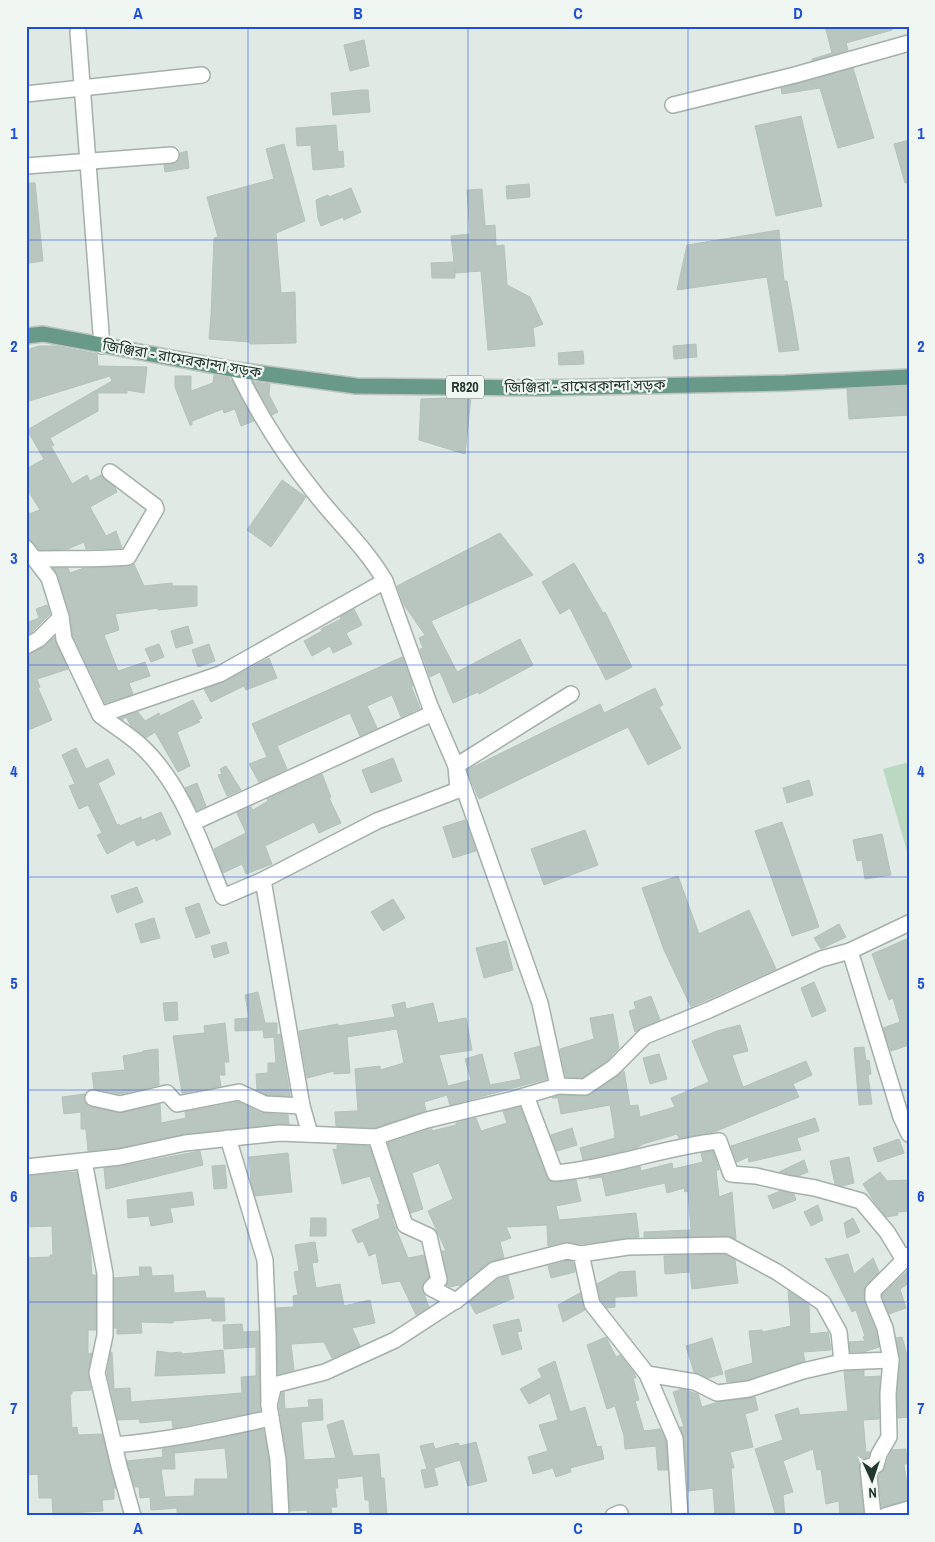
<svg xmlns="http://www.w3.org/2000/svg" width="935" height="1542" font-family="'Archivo Narrow','Noto Sans Bengali',sans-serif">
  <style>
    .green { fill: #bbd8c0 }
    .building { fill: #b9c6c0; stroke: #b3c2ba }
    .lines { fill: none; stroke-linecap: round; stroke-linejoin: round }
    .street-casing { stroke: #a4b0aa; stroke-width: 18 }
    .primary-casing { stroke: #bdc3c1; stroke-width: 18 }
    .street { stroke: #fff; stroke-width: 15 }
    .primary { stroke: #699a89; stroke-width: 15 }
    .grid { fill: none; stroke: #1d4ed8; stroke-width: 1; stroke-opacity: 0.55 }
    .labels { text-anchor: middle; stroke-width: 4.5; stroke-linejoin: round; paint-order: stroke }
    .shield { fill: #f0f6f2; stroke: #60706a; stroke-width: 1 }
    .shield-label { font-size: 14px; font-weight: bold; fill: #233730 }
    .street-label { font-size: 15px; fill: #233730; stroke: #f0f6f2 }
    .neatline { fill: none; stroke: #1d4ed8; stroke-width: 2 }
    .grid-label { font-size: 16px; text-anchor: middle; font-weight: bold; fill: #1d4ed8 }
  </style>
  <rect width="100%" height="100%" fill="#e0e9e4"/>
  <path class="green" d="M909,762V858L883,769Z"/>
  <g class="building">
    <path d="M825,26H892V30L846,43L848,50L812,61V59L832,53Z"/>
    <path d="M364,40L369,66L350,71L344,45Z"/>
    <path d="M853,68L874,138L838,148L820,88L782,94L781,88Z"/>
    <path d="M361,90H368L370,112L333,115L331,93Z"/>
    <path d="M801,116L822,206L776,216L755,126Z"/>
    <path d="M336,125L338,152L343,151L344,167L313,170L311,145L297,146L296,128Z"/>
    <path d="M909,140V183H905L894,144Z"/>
    <path d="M284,144L305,221L276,233L281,293L295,292L296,343L250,344V342L209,339L211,315L214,238L218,237L207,197L274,179L266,149Z"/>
    <path d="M187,151L189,168L165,172L164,165L176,163L180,159V153Z"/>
    <path d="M26,183H35L43,261L28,263L26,241Z"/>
    <path d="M529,184L530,197L507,199L506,186Z"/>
    <path d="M351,188L361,212L344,220L343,217L321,226L318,218L316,200L328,195L329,197Z"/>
    <path d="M482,189L485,226L495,225L496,246L504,245L507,285L530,297L543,324L533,328L535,346L488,350L481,271L455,273V268V278H432L431,263L454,262L451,236L470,234L467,190Z"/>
    <path d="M779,230L784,281H787L799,350L779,352L767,277L677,290L687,245Z"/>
    <path d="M696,344L697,357L674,359L673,346Z"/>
    <path d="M39,346H56L97,354L98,366L147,367L144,393L127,390V393H98V411L50,438L54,445L51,446L72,484L87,475L90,481L101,475L104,479L115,487L117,492L90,507L106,536L116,531L122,548L86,549L84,542L68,549L39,550L33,542L26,539V515L40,510L26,487V469L44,459L27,430L112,381L110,376L26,402V350Z"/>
    <path d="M583,351L584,364L559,365L558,353Z"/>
    <path d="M214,375L230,378L229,381L232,380L254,421L241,426L235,409L224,413L223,409L192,421V425H190L175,387V376H191V391L213,383Z"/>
    <path d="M253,382L270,384L269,395L278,412L272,415Z"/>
    <path d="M909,386V415L849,419L847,389Z"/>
    <path d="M471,397L465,454L419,440L421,399Z"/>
    <path d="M282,480L306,497L271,547L247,530Z"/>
    <path d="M500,533L533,575L431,621L457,672L520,639L533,665L479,694L478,692L453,703L440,672L430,677L420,649L423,648L419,638L425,635L404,605L397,586Z"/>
    <path d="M574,563L603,613L605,612L632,667L606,680L570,608L560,614L542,582Z"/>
    <path d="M134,564L144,586L172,583V586H197V606L158,610V608L115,614L119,630L104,635L118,671L145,662L150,676L129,683L133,694L105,703L73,636L70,614L58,575L53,568H68L70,573L84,568L117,567Z"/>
    <path d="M47,605L50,614L33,631L26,635V623L39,618L36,609Z"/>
    <path d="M354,609L362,625L346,633L352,644L333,653L330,646L312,656L304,641L322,631L321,629L341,619L340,617Z"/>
    <path d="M188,626L193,643L176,648L171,631Z"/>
    <path d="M54,637L68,669L37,679L40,687L38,688L52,720L26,731V655L44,647Z"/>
    <path d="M159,644L164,657L151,662L145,649Z"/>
    <path d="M209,644L215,661L198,667L192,650Z"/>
    <path d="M402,657L413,686H411L420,708L401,717L392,695L367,706L377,728L360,736L350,713L277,746L287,769L259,782L249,764L267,757L252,724Z"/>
    <path d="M269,658L277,678L246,690L244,686L211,702L204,689L224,682Z"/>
    <path d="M655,688L663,705L659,707L681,748L648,765L628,727L479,799L467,770L600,704L604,713Z"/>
    <path d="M193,700L202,718L198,720L200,722L177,732L190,766L178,772L155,732L146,738L131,726L126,717L122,720L120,718L138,712L145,721L159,713L160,716Z"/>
    <path d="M76,748L86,769L108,759L115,774L98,783L117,825L119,824L120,826L141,817L142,820L161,812L171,834L156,841L155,838L137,846L134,840L107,854L97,835L102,833L88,805L79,809L69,786L75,784L62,755Z"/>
    <path d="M393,758L402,781L371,793L362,770Z"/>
    <path d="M226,766L241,790L227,796L218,775L222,774L220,769Z"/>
    <path d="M322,774L331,797L329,798L341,823L319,833L314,822L265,846L272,864L246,874L242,864L223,873L214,849L246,833L237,813L251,807L253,810L268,801L267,799Z"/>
    <path d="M809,780L813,795L787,803L783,788Z"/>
    <path d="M197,783L206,806L197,810L185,788Z"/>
    <path d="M465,820L476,851L453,858L443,827Z"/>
    <path d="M782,822L819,927L792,936L755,831Z"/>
    <path d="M585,830L598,865L544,885L531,849Z"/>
    <path d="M882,834L891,875L865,879L862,860L857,861L853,840Z"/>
    <path d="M678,876L699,934L749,910L776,969L691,1007L664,950L642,888Z"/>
    <path d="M137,887L143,902L117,913L111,896Z"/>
    <path d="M393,899L405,918L383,931L371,912Z"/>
    <path d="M199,903L210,933L196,938L185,908Z"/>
    <path d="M154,918L160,938L141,943L135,924Z"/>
    <path d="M839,924L846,937L821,949L814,938Z"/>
    <path d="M909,938V1045L891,1051L883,1028L900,1022L893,998L889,1000L872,954Z"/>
    <path d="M506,941L513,970L484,978L476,948Z"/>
    <path d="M226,942L229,953L214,958L211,946Z"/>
    <path d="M814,982L826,1011L812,1017L801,988Z"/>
    <path d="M258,992L265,1023H277V1035L280,1034L290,1096L267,1095L257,1090L256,1074L268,1073V1063H276L274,1037L264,1038L263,1030L235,1031V1019L249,1018L245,995Z"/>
    <path d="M651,996L660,1020L635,1032L629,1011L636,1009L634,1002Z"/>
    <path d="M177,1002L178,1020L165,1021L163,1003Z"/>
    <path d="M405,1002L406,1009L433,1003L438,1023L466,1018L472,1050L439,1055L448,1086L471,1080L465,1059L482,1054L490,1085L521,1079L514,1053L540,1046L547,1079L450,1105L447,1095L424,1102L426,1111L375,1128L336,1126L335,1112L358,1111L355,1069L380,1066V1070L404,1063L397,1029L347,1037L350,1073L334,1074V1071L307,1078L299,1031L338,1024V1026L395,1017L392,1005Z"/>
    <path d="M613,1014L619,1048L607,1061L582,1078L566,1077L560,1049L594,1039L590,1018Z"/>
    <path d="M225,1023L229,1062H224L225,1075H219L221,1086L182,1093L173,1036L205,1033L204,1026Z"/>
    <path d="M740,1025L748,1051L732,1055L743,1087L806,1061L812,1075L793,1084L799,1097L714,1132L679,1138L677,1134L643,1144L636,1148L583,1160L580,1148L615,1138L614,1135H615L610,1105L561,1114L558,1098H552L559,1095L585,1096L590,1095L624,1071L630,1106L638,1105L640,1117L675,1107L671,1098L709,1082L692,1041L717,1031Z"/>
    <path d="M864,1047L866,1061L869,1060L871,1074L868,1075L872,1104L859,1105L854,1048Z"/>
    <path d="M158,1049L159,1085L120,1094L94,1089L92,1073L125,1070L123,1056L143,1052V1051Z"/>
    <path d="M659,1054L667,1079L650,1084L643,1058Z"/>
    <path d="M85,1094L84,1100L87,1105L118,1113L160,1104L161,1123L186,1118L185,1112L238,1102L261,1113L288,1115L289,1124L184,1134L119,1148L88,1151L86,1129H81V1112L64,1114L62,1097Z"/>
    <path d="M520,1107L548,1179L556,1182L576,1180L581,1201L556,1206L559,1220L636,1213L639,1237L581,1244L565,1242L548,1246L547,1225L506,1227L511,1238L500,1242L504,1258L488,1263L460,1286L459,1285L450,1287L446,1285L448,1278L442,1251H446L428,1211L453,1199L439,1163L412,1173L423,1209L411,1213L388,1143L430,1129H432V1131L456,1125V1123L476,1118L481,1131L507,1123L503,1111Z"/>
    <path d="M815,1118L819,1131L797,1138L801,1150L749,1162L748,1157L737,1162L731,1146Z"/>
    <path d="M572,1128L577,1145L557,1151L551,1135Z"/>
    <path d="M899,1139L904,1153L878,1162L873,1148Z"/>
    <path d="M337,1145L369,1146L393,1218L392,1219L408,1258L424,1255L429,1277L422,1285V1289L429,1307L416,1315L400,1281L382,1284L376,1253L369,1256L363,1241L358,1243L352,1230L380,1218L377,1205L380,1204L370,1176L342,1184L333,1149L337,1150Z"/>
    <path d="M200,1151L203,1165L106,1189L104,1168L122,1166Z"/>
    <path d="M713,1151L719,1170H716L719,1197L732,1192L736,1239L727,1236L644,1237V1232L691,1230L688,1191L685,1192L684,1188L667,1193L665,1183L606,1196L602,1177L589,1179V1178L640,1166L641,1171L672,1163L673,1169L703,1162L701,1153Z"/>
    <path d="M288,1153L292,1192L255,1196L251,1182L249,1157Z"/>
    <path d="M849,1157L854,1183L842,1186L835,1184L830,1161Z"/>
    <path d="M804,1160L808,1172L798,1176L779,1172Z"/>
    <path d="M225,1165L227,1188L214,1189L212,1166Z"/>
    <path d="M77,1172L90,1245L92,1275H96V1330H88V1354L92,1353L88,1375L91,1390L72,1391V1394H70L72,1428L77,1427L78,1435L102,1434L116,1488H114V1499L102,1500L103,1511L53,1514L52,1498H39L38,1474L26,1475V1462L28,1461L26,1430V1258L50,1257V1255H53L52,1226L26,1227V1176Z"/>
    <path d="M880,1172L887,1181L909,1180V1211L897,1212L898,1215L886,1217L875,1203L863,1184Z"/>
    <path d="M780,1191L794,1194L796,1200L773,1209L768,1196Z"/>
    <path d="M192,1192L194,1205L170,1208L173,1222L151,1226L149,1216L128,1218L127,1200Z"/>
    <path d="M818,1205L823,1220L811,1226L804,1212Z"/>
    <path d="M311,1218H326V1236H310Z"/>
    <path d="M853,1218L860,1232L847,1238L844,1223Z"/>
    <path d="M315,1242L318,1262L312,1263L316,1288L340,1284L344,1306L370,1300L375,1323L352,1328L360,1346L332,1358L324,1342L291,1344L294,1370L278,1374L276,1308L294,1307L293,1296L298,1295L294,1272L299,1271L295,1245Z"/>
    <path d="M725,1254L735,1260L738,1283L692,1289L690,1272L665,1274L664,1256Z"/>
    <path d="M848,1254L854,1274L873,1258L879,1272L866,1285L864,1291V1302L876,1331L879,1347L864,1352H850L849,1342L865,1341L863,1337L865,1336L856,1310L852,1312L825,1258L828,1259Z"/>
    <path d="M567,1261L573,1262L575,1272L551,1278L548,1266Z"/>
    <path d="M139,1267H151L152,1276L173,1275L174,1293L205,1291L206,1298H224L225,1321H212V1318L173,1321V1323L141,1322L142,1333L117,1334V1328H114V1278L140,1276Z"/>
    <path d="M909,1269V1283L900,1289L906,1308L889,1314L882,1295Z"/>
    <path d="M635,1271L637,1296L615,1297V1307L607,1308L601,1300L597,1284L619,1272Z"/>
    <path d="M508,1276L514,1298L476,1314L469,1302L498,1279Z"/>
    <path d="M788,1291L809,1305L810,1334L828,1332L831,1350L803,1352L805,1361L747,1380L727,1382L725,1371L753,1363L749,1331L762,1330L763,1332L791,1326Z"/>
    <path d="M580,1293L585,1310L563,1322L558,1305Z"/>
    <path d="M519,1319L522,1331L517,1332L522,1349L502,1355L493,1325Z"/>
    <path d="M242,1324L243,1332L259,1331L260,1411L173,1428L172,1420L140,1423L139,1419L118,1420L107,1373L111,1352H112L114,1389L130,1388L131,1402L242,1393L241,1377L256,1376V1347L224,1349L223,1325Z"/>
    <path d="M606,1337L616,1357L620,1355L634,1373L636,1378H633L639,1400L635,1401L644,1431L660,1429L666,1441L668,1470H658L656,1446L625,1449L624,1436L615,1406L607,1409L587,1345Z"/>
    <path d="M902,1337L909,1362V1417L898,1418L897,1394L900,1361L896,1338Z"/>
    <path d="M712,1338L723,1374L708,1378L694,1372L686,1346Z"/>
    <path d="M223,1350L225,1373L155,1376L157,1351L171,1353L181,1352L182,1354Z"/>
    <path d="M555,1361L570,1412L585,1407L597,1447L601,1446L604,1459L570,1468L571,1472L556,1477L553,1468L533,1474L528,1457L548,1451L539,1425L558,1420L550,1393L529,1404L520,1389L542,1377L538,1369Z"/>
    <path d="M864,1370V1377L880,1376L879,1419L863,1420L866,1452H870L868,1457L862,1460L859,1468L864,1516H840L839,1501L826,1504L821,1469L817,1470L813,1449L783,1461L793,1492L783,1495L785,1516H776L755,1449L783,1440L775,1415L798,1408L800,1415L848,1411L844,1371Z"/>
    <path d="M682,1389L698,1394L702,1407L718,1402L755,1397L758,1410L745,1414L753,1447L730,1452L734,1468H731L735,1516H715L713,1488L688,1491L684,1438L680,1427H684L673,1392Z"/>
    <path d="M284,1392L285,1409L309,1407L308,1400L322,1399L323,1420L301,1422L304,1460L336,1458L327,1425L343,1420L353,1456L379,1454L381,1478H384L387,1516H370L369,1500H365L363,1476L337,1479L338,1488H335L337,1507H331L332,1516H308L307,1510L290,1511L287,1460L279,1405L282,1393Z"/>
    <path d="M263,1429L269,1461L272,1516H177V1508L151,1510L150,1497L140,1498L139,1487H135L127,1461L163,1457L162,1449L174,1447L175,1469H161L165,1497L194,1496L195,1479H228L225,1448L175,1453L174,1447Z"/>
    <path d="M476,1442L487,1481L468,1486L460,1460L434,1468L438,1485L425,1488L421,1470L427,1469L420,1446L433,1443L435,1449L458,1443L460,1446Z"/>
    <path d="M906,1449L907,1464H904L909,1500L882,1507L878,1474L885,1468L888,1458L892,1450Z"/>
  </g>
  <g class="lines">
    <defs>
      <g id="street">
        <path d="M78,32L102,346"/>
        <path d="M26,94L202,75"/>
        <path d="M673,105L795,75L909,43"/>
        <path d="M26,166L171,155"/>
        <path d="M26,548L49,578L61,617L64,639L100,715L220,674L385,581"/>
        <path d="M35,559C66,558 97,560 128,557L156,509L155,506L110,472"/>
        <path d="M26,646L39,639L61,617"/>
        <path d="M100,715C113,725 128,734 140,745C183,784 201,845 223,897L263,880L377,821L458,790L456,766L571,694"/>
        <path d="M192,823L433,713"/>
        <path d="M263,880L302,1106L310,1134"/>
        <path d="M850,951L901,1117L909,1134"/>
        <path d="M558,1086L585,1087L613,1068L645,1036L709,1010L821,959L850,951L909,923"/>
        <path d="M526,1096L555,1173C611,1168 664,1147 719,1141L731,1174L756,1176L791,1184L815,1188L861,1201L887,1232L904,1260L909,1255"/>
        <path d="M93,1098L120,1104L167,1093L177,1104L239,1092L265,1104L302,1106"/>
        <path d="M376,1137L405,1225L429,1236L439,1280L431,1288L456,1301"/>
        <path d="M228,1138L265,1260L268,1333L269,1405L278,1460L281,1516"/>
        <path d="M84,1161L105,1274V1335L97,1373L119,1466L133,1516"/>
        <path d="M26,1167L120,1157L185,1143L280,1133L376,1137L427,1120L514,1099L558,1086L540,1003L456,766L430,706L385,581C366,548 337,522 314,492C284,455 258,413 237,370"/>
        <path d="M581,1254L628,1247L727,1245L777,1272L823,1303L839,1332L842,1362"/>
        <path d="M647,1374L695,1382L717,1393L749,1389L803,1371L842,1362L891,1360L885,1328L873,1299V1291L904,1260"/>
        <path d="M269,1405L274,1385L325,1372L395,1340L461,1297L494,1270L567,1251L581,1254L592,1304L647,1374L675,1439L680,1516"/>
        <path d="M114,1445C167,1441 219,1429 271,1418"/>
        <path d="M613,1516L620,1513"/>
        <path d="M873,1516L868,1467L876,1465L879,1454L889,1437L888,1394L891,1360"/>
        <path d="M885,1516L909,1509"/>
      </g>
      <path id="primary" d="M26,336L43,334L237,370L356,386L539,388L785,383L909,377"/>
    </defs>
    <use href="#street" class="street-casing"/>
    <use href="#primary" class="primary-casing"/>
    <use href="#street" class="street"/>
    <use href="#primary" class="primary"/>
  </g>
  <path class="grid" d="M248,26V1516M468,26V1516M688,26V1516M26,240H909M26,452H909M26,665H909M26,877H909M26,1090H909M26,1302H909"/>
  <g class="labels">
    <rect class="shield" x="446" y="375.5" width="38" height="23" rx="4"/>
    <g class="shield-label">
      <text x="465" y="392">R820</text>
    </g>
    <g class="street-label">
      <text transform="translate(182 359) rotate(10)" y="5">জিঞ্জিরা - রামেরকান্দা সড়ক</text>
      <text transform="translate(585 386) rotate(-1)" y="5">জিঞ্জিরা - রামেরকান্দা সড়ক</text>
    </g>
  </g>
  <rect width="935" height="1542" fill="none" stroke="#f0f6f2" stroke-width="55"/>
  <g transform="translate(872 1480) rotate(177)" stroke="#f0f6f2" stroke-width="4" paint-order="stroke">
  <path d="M0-4L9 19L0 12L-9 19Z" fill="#233730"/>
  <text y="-8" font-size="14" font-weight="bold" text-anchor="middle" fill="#233730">N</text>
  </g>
  <rect x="28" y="28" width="880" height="1486" class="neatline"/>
  <g class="grid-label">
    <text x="138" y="19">A</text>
    <text x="358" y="19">B</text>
    <text x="578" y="19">C</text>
    <text x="798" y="19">D</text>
    <text x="14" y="139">1</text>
    <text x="921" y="139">1</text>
    <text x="14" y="352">2</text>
    <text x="921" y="352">2</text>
    <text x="14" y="564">3</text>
    <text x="921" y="564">3</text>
    <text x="14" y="777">4</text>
    <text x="921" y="777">4</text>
    <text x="14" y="989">5</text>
    <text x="921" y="989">5</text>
    <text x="14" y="1202">6</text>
    <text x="921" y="1202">6</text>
    <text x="14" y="1414">7</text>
    <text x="921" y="1414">7</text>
    <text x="138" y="1534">A</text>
    <text x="358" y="1534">B</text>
    <text x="578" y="1534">C</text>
    <text x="798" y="1534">D</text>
  </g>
</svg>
